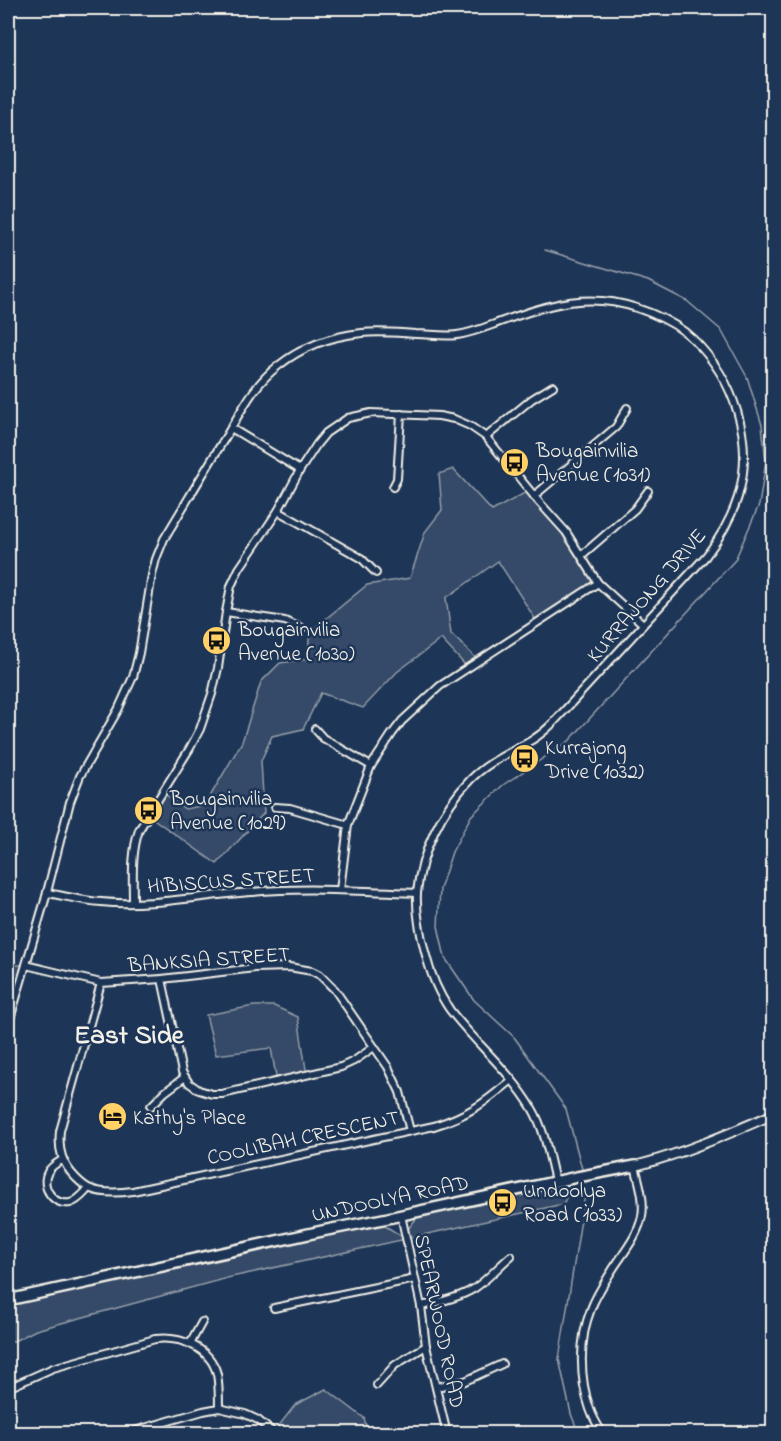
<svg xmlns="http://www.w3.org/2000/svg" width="781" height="1441" font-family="'Indie Flower',sans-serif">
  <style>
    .green { fill: #354a67; stroke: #949ea8; stroke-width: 1.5 }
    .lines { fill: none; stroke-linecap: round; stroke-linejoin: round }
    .stream { stroke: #9aa2ab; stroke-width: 1.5 }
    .minor-casing { stroke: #f4f1e8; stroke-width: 10 }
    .tertiary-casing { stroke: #f4f1e8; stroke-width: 12 }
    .secondary-casing { stroke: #f4f1e8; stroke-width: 14 }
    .minor { stroke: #1d3557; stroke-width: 6 }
    .tertiary { stroke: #1d3557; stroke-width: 8 }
    .secondary { stroke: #1d3557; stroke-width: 9 }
    .labels { text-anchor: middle; stroke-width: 5; stroke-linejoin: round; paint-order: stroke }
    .poi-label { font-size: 21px; fill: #f4f1e8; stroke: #1d3557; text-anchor: start }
    .street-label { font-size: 21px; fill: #f4f1e8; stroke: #1d3557 }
    .district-label { font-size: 27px; font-weight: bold; fill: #f4f1e8; stroke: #1d3557 }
  </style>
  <rect width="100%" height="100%" fill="#1d3557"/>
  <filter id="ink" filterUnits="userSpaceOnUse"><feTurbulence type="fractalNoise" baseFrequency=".0167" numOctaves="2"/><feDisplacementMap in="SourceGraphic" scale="12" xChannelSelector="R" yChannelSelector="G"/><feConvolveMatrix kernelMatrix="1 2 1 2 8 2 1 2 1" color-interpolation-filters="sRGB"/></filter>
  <g filter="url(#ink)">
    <g class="green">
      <path d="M453,469L492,511L530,490L566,532L598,583L537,622L498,561L446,598L451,634L478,660L467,667L441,639L397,672L363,708L321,693L303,729L272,736L261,761L264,813L217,864L148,815L162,792L185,809L205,805L242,742L261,682L280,663L308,659L309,639L317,626L367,585L410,578L425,532L442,510L439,474Z"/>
      <path d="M8,965H26L8,1026Z"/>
      <path d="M254,1006H274L298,1017L307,1076L277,1082L271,1048L216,1055L206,1015Z"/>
      <path d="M577,1177L563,1204L409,1238L408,1229L423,1210Z"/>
      <path d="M376,1220L406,1239L227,1278L36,1330L8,1344V1300Z"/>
      <path d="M326,1389L364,1418L368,1433L274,1432L295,1405Z"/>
    </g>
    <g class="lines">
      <g class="stream">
        <path d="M545,250L648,281L687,301L721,330L747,377L762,425L766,461L759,505L735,560L569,741L503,785L471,816L452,852L440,889L438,926L445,958L474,1000L514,1037L566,1109L582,1169"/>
        <path d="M579,1434L571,1414L559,1359L586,1188"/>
      </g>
      <defs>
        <g id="minor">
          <path d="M231,428L300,470"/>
          <path d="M486,437L532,399L553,386"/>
          <path d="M393,487L397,479L401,414"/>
          <path d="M534,496L616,427L627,408"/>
          <path d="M278,511L361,558L376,573"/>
          <path d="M582,555L635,509L648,491"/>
          <path d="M226,612L285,621L302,628"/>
          <path d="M315,729L323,738L371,766"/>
          <path d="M275,807L290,808L348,825"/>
          <path d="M340,890L348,825L371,766L392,734L402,721L440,686L598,583"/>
          <path d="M47,893C65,896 83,901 101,902C151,907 202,895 252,892C307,887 363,891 417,893"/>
          <path d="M133,903C133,878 131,854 139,830L190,748L200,729L212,694L218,668L226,612L231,586L239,569L278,511L300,470L317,444L326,433L348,418L371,413L439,416L454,419L470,426L486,437L539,502L566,532L598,583L643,624"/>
          <path d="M26,965L101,983L162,979L255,968L289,967L312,971L320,975L335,990L388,1067L400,1092L410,1131"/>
          <path d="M162,979L182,1072L189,1083L199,1090L212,1094H222L341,1067L354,1061L374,1047"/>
          <path d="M101,983L60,1131C58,1150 62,1164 76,1178C80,1182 85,1187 91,1189C104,1194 119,1193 133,1191L434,1126C469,1115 484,1103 512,1080"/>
          <path d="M8,1026L45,900L70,802L80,776L118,710L133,677L139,653L152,575L156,559L164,539C184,506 204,472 225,438C241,412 253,385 278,366C302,347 331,336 362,333C379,331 398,333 416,334C429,334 444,337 457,335C472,333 486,327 500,322C533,310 566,298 602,301C631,303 671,318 693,339C734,379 755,440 738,497C731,519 720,538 706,556L553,723C547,729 540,735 532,740C511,752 488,762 471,779C442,809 421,851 417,893C416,912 420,933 425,952C430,972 438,993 450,1010C476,1044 510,1071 532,1108C545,1130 549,1157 555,1181"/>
          <path d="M151,1106L165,1092L185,1077"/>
          <path d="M62,1160C57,1163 51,1166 48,1172C40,1186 53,1206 70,1203C78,1201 83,1194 88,1189"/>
          <path d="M401,1215L421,1306L426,1346L447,1434"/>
          <path d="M421,1306C439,1302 459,1298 475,1288C488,1279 499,1266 511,1256"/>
          <path d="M274,1308L415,1279"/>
          <path d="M190,1344L202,1322"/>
          <path d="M377,1385L395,1365L426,1346"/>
          <path d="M436,1387L465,1381L502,1364"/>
          <path d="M8,1388L53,1368L155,1339C180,1336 210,1347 217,1374C219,1385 219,1397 219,1408"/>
          <path d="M124,1434L203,1411L219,1408L245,1414L258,1420L275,1434"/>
          <path d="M603,1434C598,1426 593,1418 590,1409C579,1378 579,1339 591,1309C596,1295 605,1282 613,1269C624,1252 638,1236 642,1216C645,1200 639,1182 635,1166"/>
        </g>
        <path id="tertiary" d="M635,1166C682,1154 728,1134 774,1114"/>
        <path id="secondary" d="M8,1300L322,1231L388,1218L577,1177L635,1166"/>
      </defs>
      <use href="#minor" class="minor-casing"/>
      <use href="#tertiary" class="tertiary-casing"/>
      <use href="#secondary" class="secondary-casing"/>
      <use href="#minor" class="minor"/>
      <use href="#tertiary" class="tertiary"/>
      <use href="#secondary" class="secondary"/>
    </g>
  </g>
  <defs>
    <symbol id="bus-disc" viewBox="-11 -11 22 22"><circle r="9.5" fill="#ffd166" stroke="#1d3557"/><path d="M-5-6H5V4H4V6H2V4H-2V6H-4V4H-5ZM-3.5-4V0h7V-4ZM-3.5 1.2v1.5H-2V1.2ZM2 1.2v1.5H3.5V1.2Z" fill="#111"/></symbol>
    <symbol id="hotel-disc" viewBox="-11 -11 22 22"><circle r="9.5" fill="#ffd166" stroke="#1d3557"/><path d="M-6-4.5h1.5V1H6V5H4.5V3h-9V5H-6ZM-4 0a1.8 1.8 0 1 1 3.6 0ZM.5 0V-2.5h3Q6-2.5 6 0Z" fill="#111"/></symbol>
  </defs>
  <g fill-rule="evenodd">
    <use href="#bus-disc" x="498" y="446" width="33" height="33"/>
    <use href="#bus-disc" x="200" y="624" width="33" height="33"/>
    <use href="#bus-disc" x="508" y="742" width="33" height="33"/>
    <use href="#bus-disc" x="132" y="794" width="33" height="33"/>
    <use href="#hotel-disc" x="96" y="1100" width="33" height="33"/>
    <use href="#bus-disc" x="486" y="1186" width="33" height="33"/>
  </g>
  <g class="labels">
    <g class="poi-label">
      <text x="536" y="457">Bougainvilia<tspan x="536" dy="24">Avenue (1031)</tspan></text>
      <text x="238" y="636">Bougainvilia<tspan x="238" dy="24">Avenue (1030)</tspan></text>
      <text x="545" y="754">Kurrajong<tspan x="545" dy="24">Drive (1032)</tspan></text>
      <text x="170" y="805">Bougainvilia<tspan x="170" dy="24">Avenue (1029)</tspan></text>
      <text x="133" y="1124">Kathy's Place</text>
      <text x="523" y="1197">Undoolya<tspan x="523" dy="24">Road (1033)</tspan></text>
    </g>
    <g class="street-label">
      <text transform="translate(646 595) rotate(-49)" y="7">KURRAJONG DRIVE</text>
      <text transform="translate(231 880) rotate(-4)" y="7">HIBISCUS STREET</text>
      <text transform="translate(209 959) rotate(-4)" y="7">BANKSIA STREET</text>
      <text transform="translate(303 1137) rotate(-12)" y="7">COOLIBAH CRESCENT</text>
      <text transform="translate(390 1198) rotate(-12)" y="7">UNDOOLYA ROAD</text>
      <text transform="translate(440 1321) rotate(78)" y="7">SPEARWOOD ROAD</text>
    </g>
    <g class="district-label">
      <text x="129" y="1043">East Side</text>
    </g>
  </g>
  <rect width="781" height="1441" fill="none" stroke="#1d3557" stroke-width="30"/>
  <rect x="15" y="15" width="751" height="1411" fill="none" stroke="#f4f1e8" stroke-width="2" filter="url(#ink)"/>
</svg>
